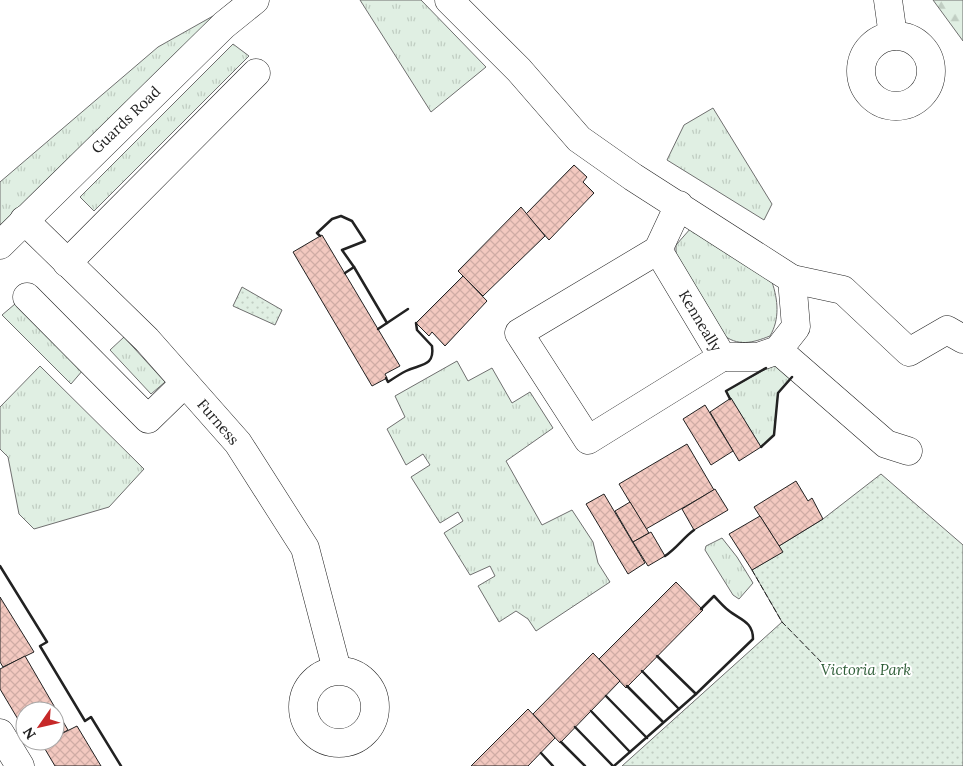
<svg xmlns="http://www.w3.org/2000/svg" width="963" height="766" font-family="Lora,serif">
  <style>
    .grass { fill: url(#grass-tufts); stroke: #6f6f6f }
    .forest { fill: url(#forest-firs); stroke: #6f6f6f }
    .park { fill: url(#park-dots); stroke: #6f6f6f }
    .building { fill: url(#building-cross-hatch); stroke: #222 }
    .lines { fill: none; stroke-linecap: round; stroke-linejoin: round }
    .minor-casing { stroke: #222; stroke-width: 29 }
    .minor { stroke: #fff; stroke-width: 28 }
    .fence { stroke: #222; stroke-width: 1; stroke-dasharray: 6 2.5; stroke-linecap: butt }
    .wall { stroke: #222; stroke-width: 2.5 }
    .labels { text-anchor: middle; stroke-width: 4; stroke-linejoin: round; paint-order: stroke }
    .street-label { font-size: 15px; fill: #222; stroke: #fff }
    .park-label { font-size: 15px; font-style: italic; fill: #2f5e38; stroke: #fff }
  </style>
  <defs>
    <pattern id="grass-tufts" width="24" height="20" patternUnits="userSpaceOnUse" patternTransform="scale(1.25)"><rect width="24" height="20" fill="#e0efe3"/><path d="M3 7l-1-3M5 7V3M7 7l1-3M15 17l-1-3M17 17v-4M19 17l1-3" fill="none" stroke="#c0cdc2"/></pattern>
    <pattern id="forest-firs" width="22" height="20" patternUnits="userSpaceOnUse" patternTransform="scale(1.25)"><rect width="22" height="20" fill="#e0efe3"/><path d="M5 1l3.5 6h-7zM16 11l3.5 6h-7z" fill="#c0cdc2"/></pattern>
    <pattern id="park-dots" width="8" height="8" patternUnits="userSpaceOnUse" patternTransform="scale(1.25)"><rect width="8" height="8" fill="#e0efe3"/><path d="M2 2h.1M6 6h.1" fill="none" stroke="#c0cdc2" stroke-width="1.8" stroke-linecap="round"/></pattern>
    <pattern id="building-cross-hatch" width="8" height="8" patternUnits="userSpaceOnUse" patternTransform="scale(1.25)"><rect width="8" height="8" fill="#f3c9c0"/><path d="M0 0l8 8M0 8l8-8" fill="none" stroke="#d0aca5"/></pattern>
  </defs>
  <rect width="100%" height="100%" fill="#fff"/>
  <g class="grass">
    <path d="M360,0H421L486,67L431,112Z"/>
    <path d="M213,16L0,233V182L158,47Z"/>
    <path d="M233,44L249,56L94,211L80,197Z"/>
    <path d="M713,108L772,204L764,220L667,160L684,125Z"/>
    <path d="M691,228L772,282C778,300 780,319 770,336C752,343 738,347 722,334L676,255V245Z"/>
    <path d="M15,304L83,370L71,384L2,315Z"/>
    <path d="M124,337L165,382L151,394L110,350Z"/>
    <path d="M457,361L468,381L492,368L512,403L530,392L553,428L506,461L542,525L572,510L593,542L598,563L610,582L536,631L528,619L516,611L499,622L478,586L495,576L490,566L470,575L444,533L463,521L458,512L440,523L411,477L430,465L423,454L406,465L387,429L405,417L395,396Z"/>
    <path d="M775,364L792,378L778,393L774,435L761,447L726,391Z"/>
    <path d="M40,366L144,469L109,507L34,529L19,514L8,457L0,449V407Z"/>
    <path d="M722,538L737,557L753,583L739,599L733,595L705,550L706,546Z"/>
  </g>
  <path class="forest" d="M933,0H963V41Z"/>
  <g class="park">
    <path d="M242,287L282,310L275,325L233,306Z"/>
    <path d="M881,474L963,545V766H622L782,622L752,570L782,552L779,546L823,519Z"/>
  </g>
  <g class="building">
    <path d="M574,165L587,177L583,182L594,193L549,240L526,214Z"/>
    <path d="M521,207L545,236L483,296L458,271Z"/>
    <path d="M322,235L400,366L385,374L387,378L372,386L293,252Z"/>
    <path d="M463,276L487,301L445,346L432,332L429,336L416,323Z"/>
    <path d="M731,398L761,447L739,461L710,412Z"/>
    <path d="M705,405L733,451L711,465L683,419Z"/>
    <path d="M687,444L714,490L646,529L619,484Z"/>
    <path d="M796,481L808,501L812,498L823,519L779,546L754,507Z"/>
    <path d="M715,489L728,510L694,530L682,509Z"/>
    <path d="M604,494L645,563L628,574L586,504Z"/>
    <path d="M630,502L649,533L633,542L615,511Z"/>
    <path d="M760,516L783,552L752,570L729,534Z"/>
    <path d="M651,532L665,556L648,566L633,542Z"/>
    <path d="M676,582L703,610L626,688L599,659Z"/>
    <path d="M0,597L34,652L3,667L0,662Z"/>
    <path d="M593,653L620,681L560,743L533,714Z"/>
    <path d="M25,656L68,730L55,737V711H25V731L0,689V669Z"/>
    <path d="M528,709L555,738L528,766H471Z"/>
    <path d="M77,726L101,766H55L42,744L55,741V737Z"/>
    <path d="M31,741H47L35,748Z"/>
  </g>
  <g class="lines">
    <defs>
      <g id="minor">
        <path d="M449,0L519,70L579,139L633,177L792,279L796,327L778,350L758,357H722L658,250L679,205"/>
        <path d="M888,0L893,36"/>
        <circle cx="896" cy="71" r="35"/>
        <path d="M24,220L147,340L238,443L305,548L337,670"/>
        <path d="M0,245L224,25L255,0"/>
        <path d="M658,250L519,333L588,440L722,357"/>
        <path d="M67,263L256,73"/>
        <path d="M792,279L843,290L909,352L947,330L963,339"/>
        <path d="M27,297L148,419L185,383"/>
        <path d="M778,350L886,444L908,451"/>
        <circle cx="339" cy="707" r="36"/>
        <path d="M0,733L20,766"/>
      </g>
    </defs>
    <use href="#minor" class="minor-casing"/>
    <use href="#minor" class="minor"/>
    <path class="fence" d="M752,570L782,622L827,668"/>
    <g class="wall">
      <path d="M320,236L317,233L332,219L341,216L352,221L365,241L342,250L354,267L345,273"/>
      <path d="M354,267L387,323"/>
      <path d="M378,329L408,309"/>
      <path d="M386,378L388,382C394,378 400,374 406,371C420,364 435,367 432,346L417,330L416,323"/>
      <path d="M730,399L726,391L766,368"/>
      <path d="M761,447L774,435L778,393L792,377"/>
      <path d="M665,556C677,548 683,538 694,530"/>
      <path d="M0,566L47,642L40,646L85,721L91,717L121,766"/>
      <path d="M657,656L696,694L753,639C753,621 740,620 728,610C723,606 718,600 714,596L701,609"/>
      <path d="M642,671L679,709"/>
      <path d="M627,686L663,722"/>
      <path d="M606,696L647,738"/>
      <path d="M591,711L630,752"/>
      <path d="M575,727L613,766"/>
      <path d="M561,742L585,766"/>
      <path d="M541,753L553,766"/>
      <path d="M614,766L696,694"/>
    </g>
  </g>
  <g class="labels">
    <g class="street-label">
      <text transform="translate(126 120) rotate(-44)" y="5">Guards Road</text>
      <text transform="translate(700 321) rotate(59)" y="5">Kenneally</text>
      <text transform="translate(218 422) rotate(49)" y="5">Furness</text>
    </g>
    <g class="park-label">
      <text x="866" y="675">Victoria Park</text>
    </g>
  </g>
  <g transform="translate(40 726) rotate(236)"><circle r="24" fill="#ffffff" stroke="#a7a7a7"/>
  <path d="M0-4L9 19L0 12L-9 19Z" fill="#c62828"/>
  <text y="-8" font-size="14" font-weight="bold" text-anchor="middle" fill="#222222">N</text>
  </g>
</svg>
